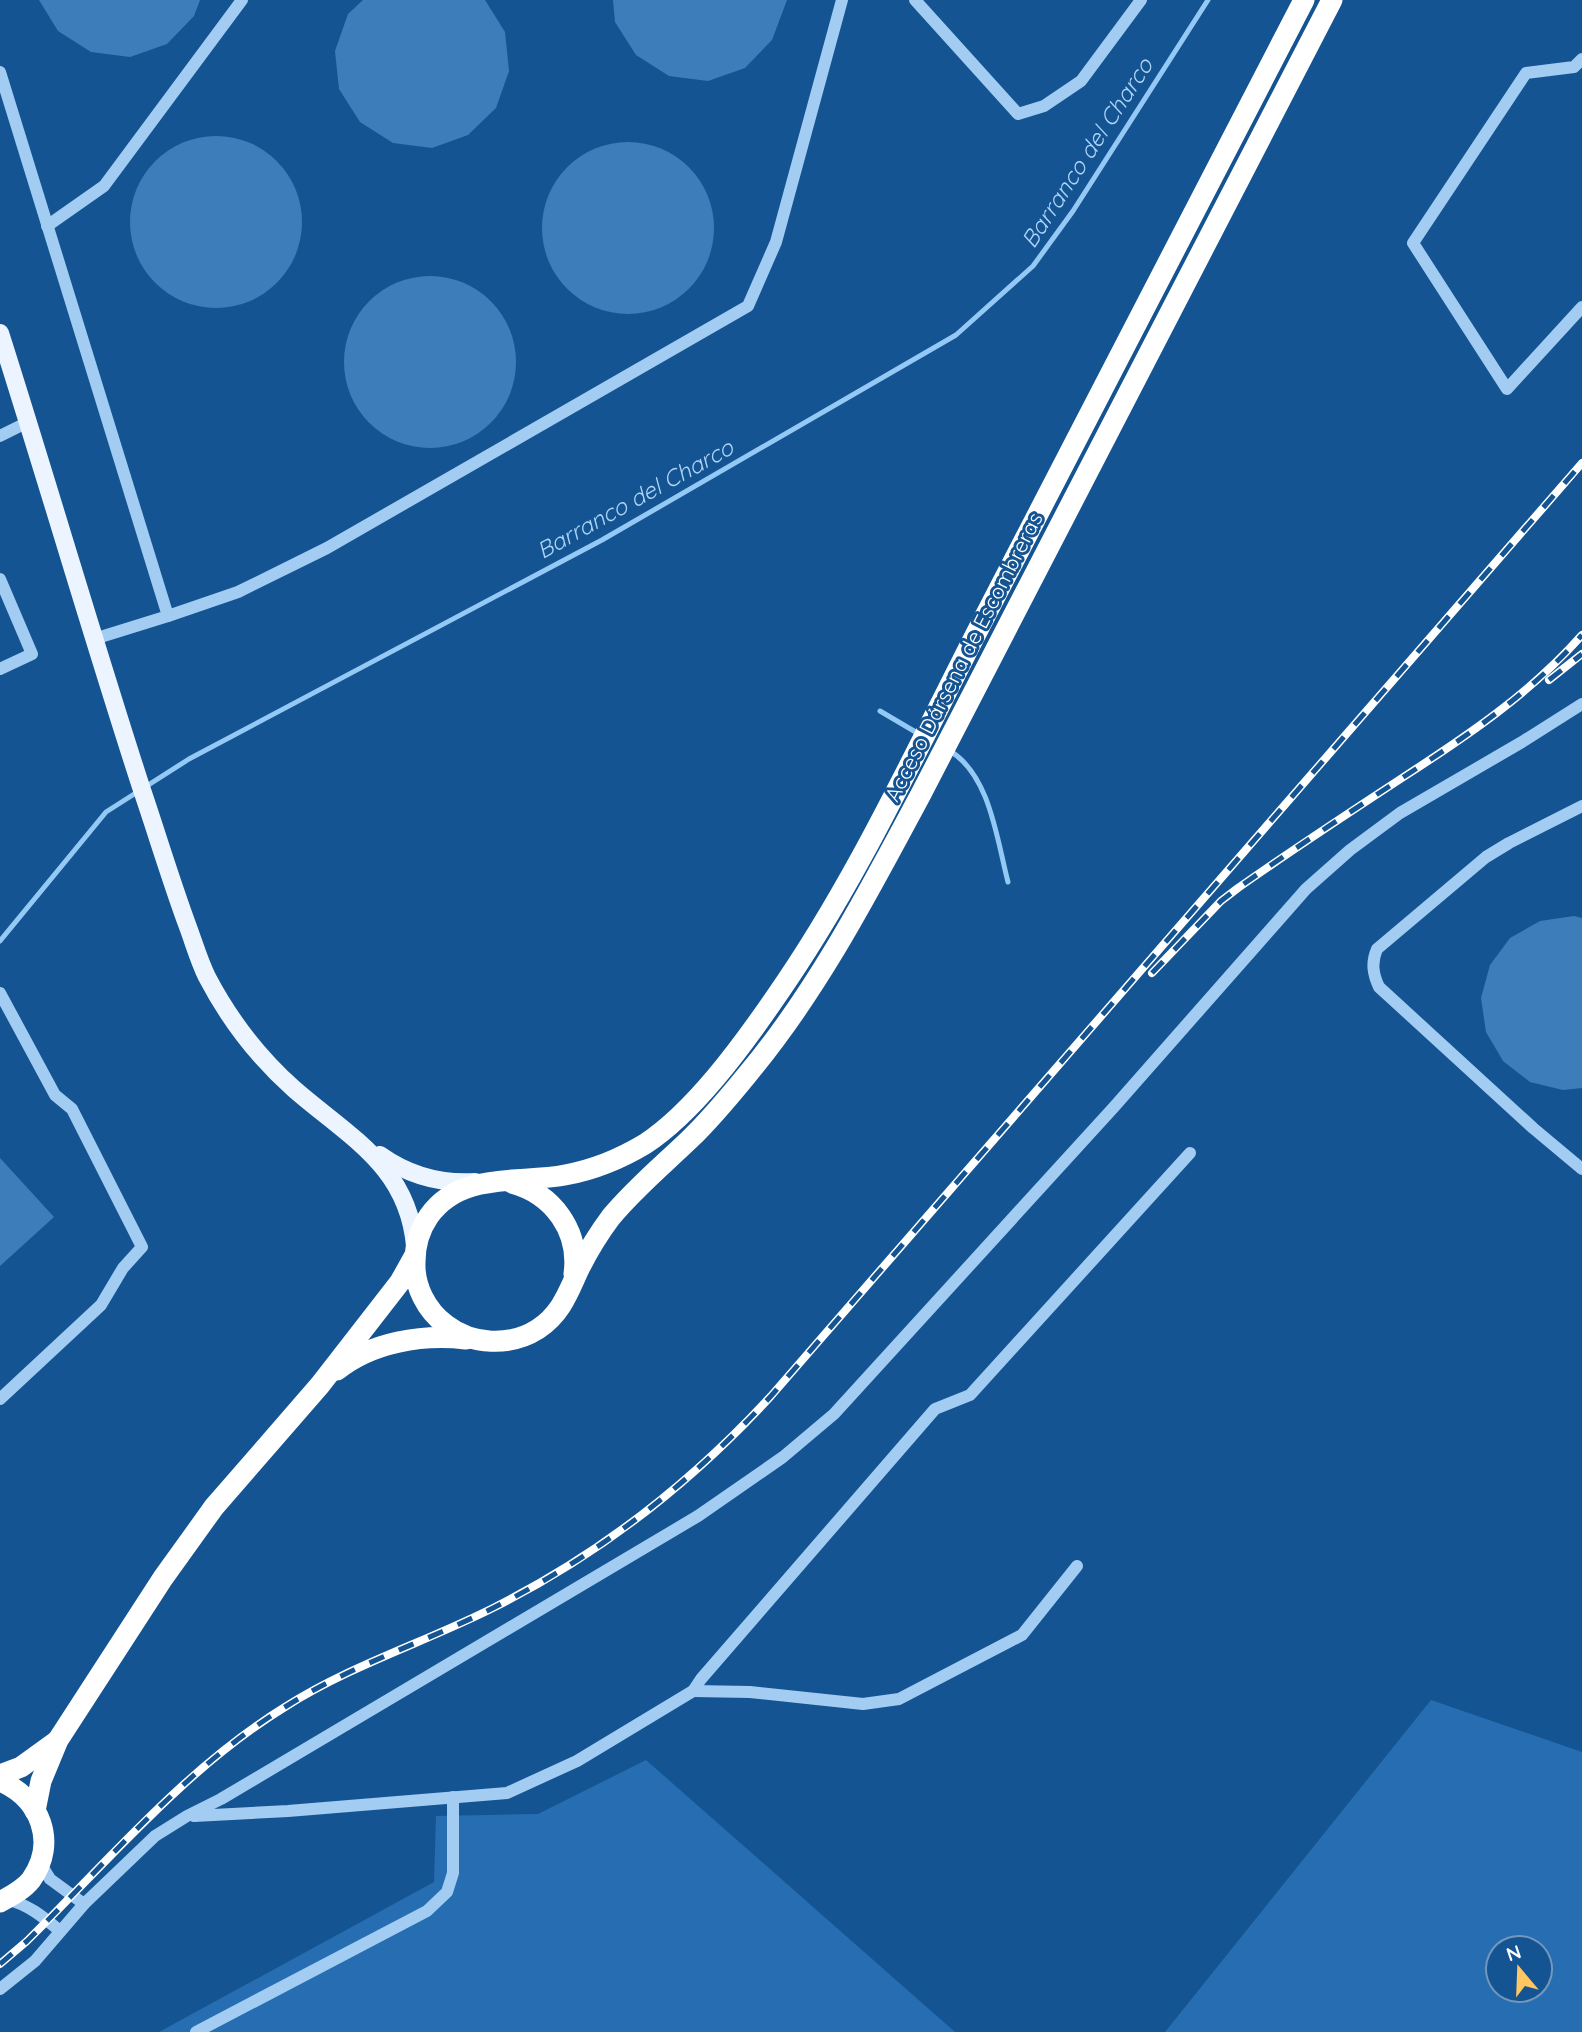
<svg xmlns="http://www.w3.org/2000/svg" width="1582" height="2032" font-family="Quicksand,sans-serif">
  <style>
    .green { fill: #266eb1; fill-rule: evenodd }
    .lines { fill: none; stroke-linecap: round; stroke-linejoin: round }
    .stream { stroke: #94c8f5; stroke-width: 5 }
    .building { fill: #3d7eba }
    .minor { stroke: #a2ccf2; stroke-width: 12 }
    .major { stroke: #ecf5ff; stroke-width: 18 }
    .highway { stroke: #fff; stroke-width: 21 }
    .rail-casing { stroke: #fff; stroke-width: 8 }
    .rail { stroke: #145492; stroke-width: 5; stroke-dasharray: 16; stroke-linecap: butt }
    .labels { text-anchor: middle; stroke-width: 6; stroke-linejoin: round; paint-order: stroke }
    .street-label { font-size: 21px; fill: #fff; stroke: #145492 }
    .water-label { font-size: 23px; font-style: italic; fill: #aed5f8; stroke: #145492 }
  </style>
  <rect width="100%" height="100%" fill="#145492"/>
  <g class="green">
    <path d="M1431,1700L1582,1752V2032H1165ZM1540,1948V1990H1498V1948Z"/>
    <path d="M646,1760L955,2032H159L434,1882L436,1816L538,1814Z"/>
  </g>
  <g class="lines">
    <g class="stream">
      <path d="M880,711L919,734"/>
      <path d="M950,751C990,775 997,840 1008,882"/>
      <path d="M0,941L106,812L189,759L602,540L956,335L1033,266L1073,211L1208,0"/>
    </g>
  </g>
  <g class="building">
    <path d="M39,0H200L194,16L167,44L130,57L91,52L58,31Z"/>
    <path d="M363,0H485L505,32L509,71L496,108L468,135L432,148L393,143L360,122L339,89L335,51L348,14Z"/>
    <path d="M613,0H787L772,40L745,68L708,81L669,76L636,55L615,22Z"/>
    <circle cx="216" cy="222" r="86"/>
    <circle cx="628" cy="228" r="86"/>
    <circle cx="430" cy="362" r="86"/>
    <path d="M1574,916L1582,918V1088L1563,1090L1530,1082L1503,1061L1486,1032L1481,998L1490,965L1510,938L1540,921Z"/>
    <path d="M0,1158L54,1217L0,1266Z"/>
  </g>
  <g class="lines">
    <g class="minor">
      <path d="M915,0L1018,114L1044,106L1081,81L1141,0"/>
      <path d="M1582,59L1574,67L1526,73L1413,243L1507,389L1582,307"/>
      <path d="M0,72L168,616L94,639"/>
      <path d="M47,226L104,186L242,0"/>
      <path d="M0,436L28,422"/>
      <path d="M0,579L32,654L0,669"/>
      <path d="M168,616L238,592L327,548L748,306L776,242L842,0"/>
      <path d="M1582,806L1509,843L1486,857L1377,949C1371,963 1373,974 1379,987L1533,1128L1582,1169"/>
      <path d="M0,993L55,1095L72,1109L142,1247L123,1268L101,1305L0,1399"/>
      <path d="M693,1691L750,1692L863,1704L899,1699L1022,1635L1077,1566"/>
      <path d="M194,1816L288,1811L507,1793L577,1761L693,1691L701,1679L935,1409L970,1395L1190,1153"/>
      <path d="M40,1863L50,1879L84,1904"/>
      <path d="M6,1899C29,1905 42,1916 60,1931"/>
      <path d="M0,1989L35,1961L84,1904L155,1836L187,1816L221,1799L698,1516L783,1457L834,1414L1114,1107L1306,889L1350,850L1400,813L1522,742L1582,704"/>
      <path d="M196,2032L427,1911L447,1892L453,1873V1797"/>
    </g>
    <g class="major">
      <path d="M0,333C48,484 92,636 141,787C157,834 171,881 188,927C194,943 199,961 207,977C229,1019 259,1058 294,1089C349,1137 408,1166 415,1246"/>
      <path d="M380,1155C408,1175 441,1184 475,1182"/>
    </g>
    <g class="highway">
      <path d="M1304,0C1197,207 1090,414 982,622C917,748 857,881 775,998C742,1046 694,1112 645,1144C620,1159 593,1170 565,1175C519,1184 461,1171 429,1216C420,1229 415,1245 415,1262C414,1286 426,1310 446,1325C472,1345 510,1347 538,1329C561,1314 568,1293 579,1269C588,1251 599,1233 611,1217C635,1188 663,1165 690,1139C710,1120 729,1097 747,1075C818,990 869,891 921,794L1332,0"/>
      <path d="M512,1183C553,1194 580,1231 574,1274"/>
      <path d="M337,1370C372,1342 422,1334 466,1339"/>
      <path d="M0,1775L21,1767L57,1741"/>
      <path d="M0,1781C40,1798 58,1842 31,1880C23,1890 11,1896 0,1902"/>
      <path d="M35,1811L41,1781L58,1740L163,1578L214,1507L320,1385L400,1282L414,1257"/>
    </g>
    <defs>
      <g id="rail">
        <path d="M1549,680L1582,654"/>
        <path d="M1152,973L1221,901L1238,888C1292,850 1347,814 1402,778C1467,736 1531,693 1582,635"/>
        <path d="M0,1964L27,1941C109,1860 186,1768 285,1707C351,1665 426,1642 495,1607C600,1554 691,1483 771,1396L1582,463"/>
      </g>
    </defs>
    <use href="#rail" class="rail-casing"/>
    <use href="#rail" class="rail"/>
  </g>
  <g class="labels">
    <g class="street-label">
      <text transform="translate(964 657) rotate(-63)" y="7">Acceso Dársena de Escombreras</text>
    </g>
    <g class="water-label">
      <text transform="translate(1087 153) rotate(-57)" y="8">Barranco del Charco</text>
      <text transform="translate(635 499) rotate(-29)" y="8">Barranco del Charco</text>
    </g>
  </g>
  <g transform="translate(1519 1969) rotate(341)"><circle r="33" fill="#145492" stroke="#7298be" stroke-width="2"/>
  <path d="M0-5L12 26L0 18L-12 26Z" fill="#ffc662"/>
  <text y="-10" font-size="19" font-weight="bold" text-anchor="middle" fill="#ffffff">N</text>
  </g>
</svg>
